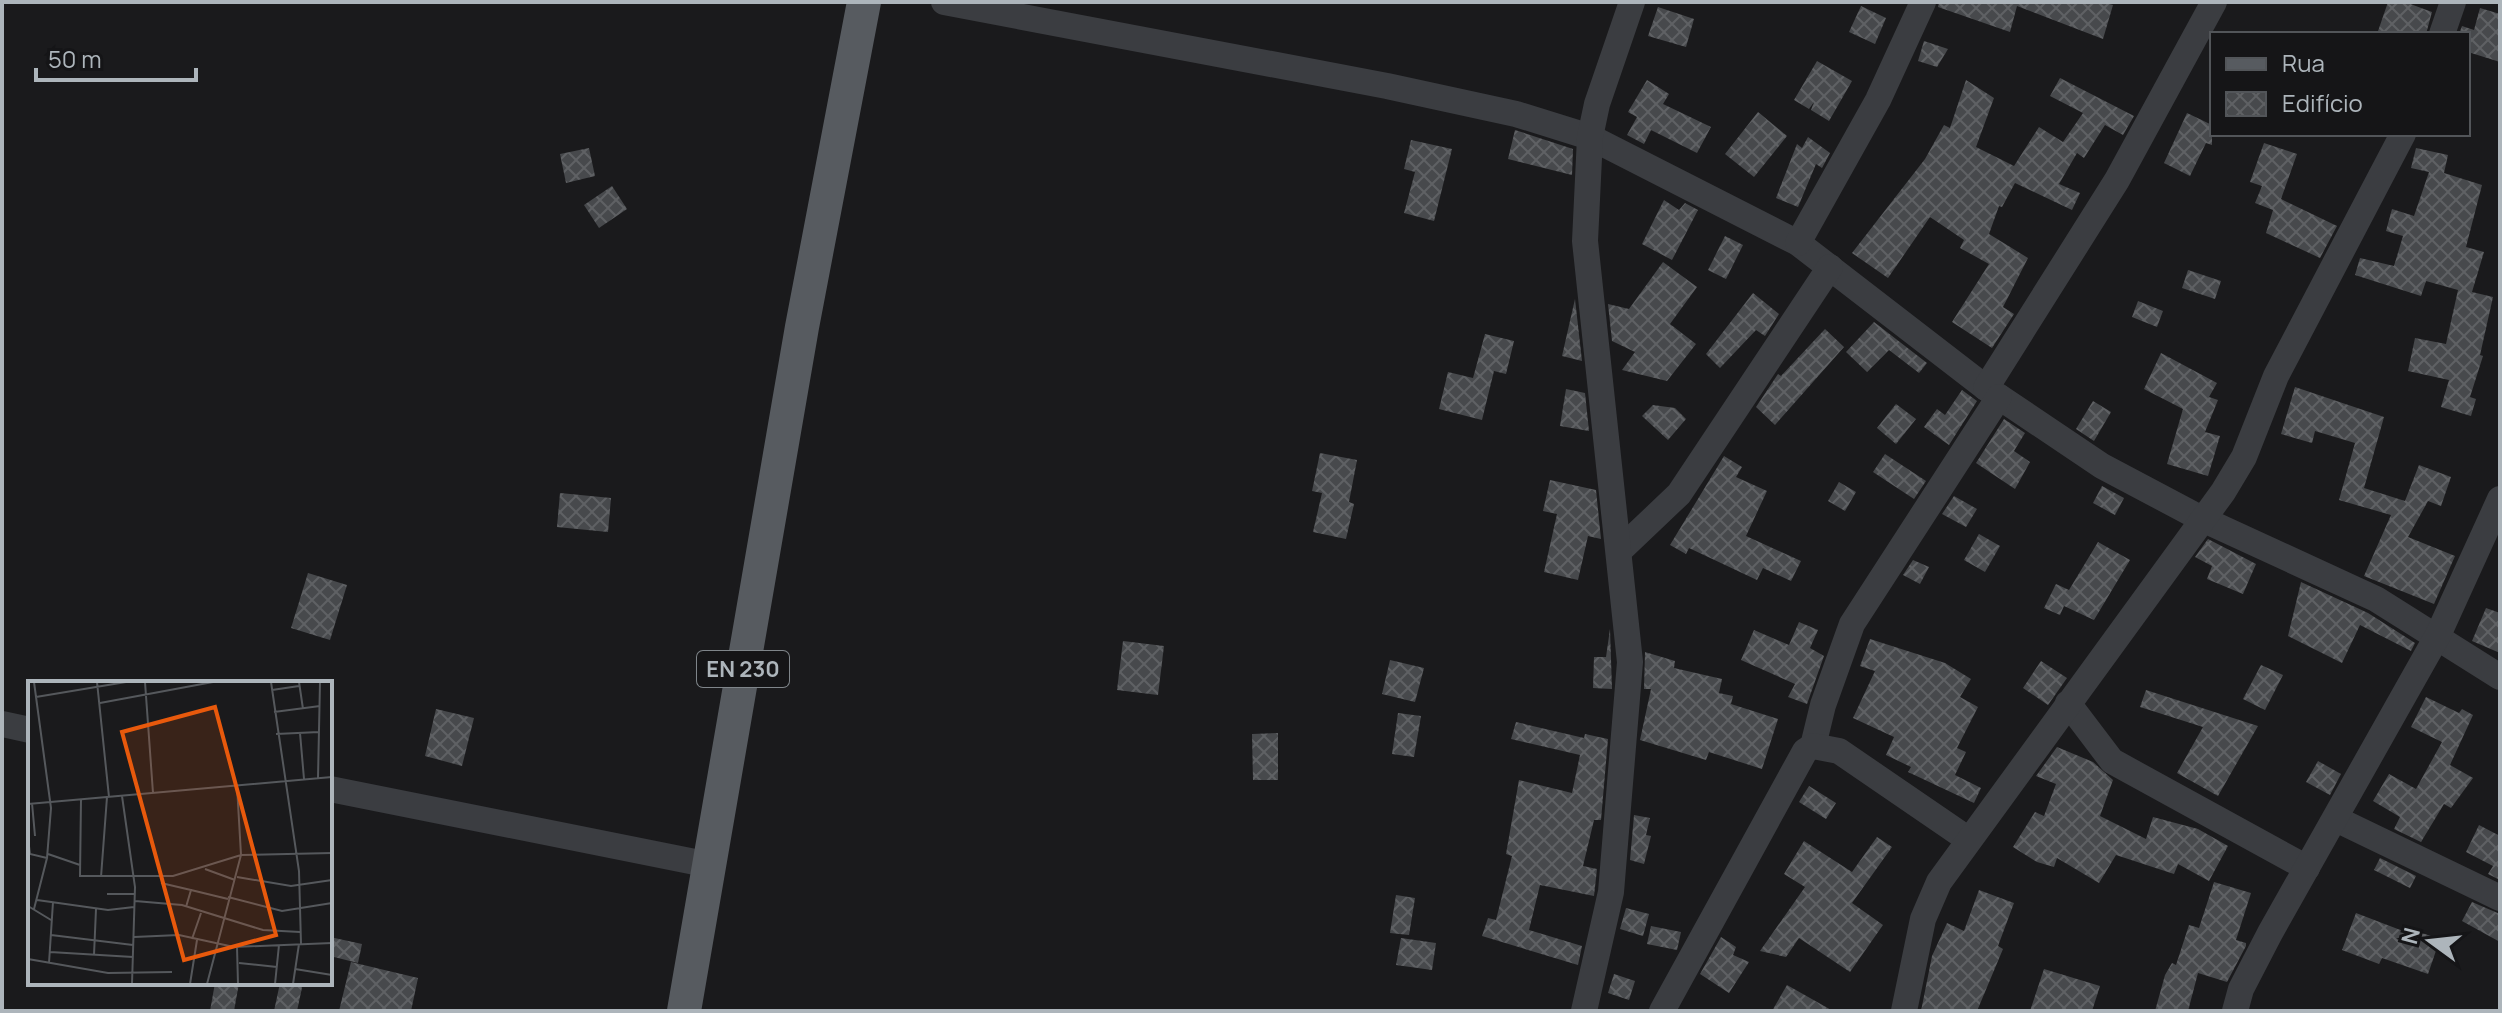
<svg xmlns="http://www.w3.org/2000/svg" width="2502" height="1013" font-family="Manrope,sans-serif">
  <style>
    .building { fill: url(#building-cross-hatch) }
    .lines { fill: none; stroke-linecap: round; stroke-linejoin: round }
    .minor { stroke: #3b3d41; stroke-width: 26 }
    .major { stroke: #575b60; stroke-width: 34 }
    .labels { text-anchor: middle; stroke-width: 6; stroke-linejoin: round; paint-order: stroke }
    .shield { fill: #151517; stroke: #7f858a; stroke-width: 2 }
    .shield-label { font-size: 22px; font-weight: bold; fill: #adb5bb }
    .inset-road { fill: none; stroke: #55585c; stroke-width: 2 }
    .view { fill: #e8590c; fill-opacity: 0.15; stroke: #e8590c; stroke-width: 4 }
    .inset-edge { fill: none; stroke: #adb5bb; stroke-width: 4 }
  </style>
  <defs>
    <pattern id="building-cross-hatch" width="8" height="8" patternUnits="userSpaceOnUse" patternTransform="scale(2)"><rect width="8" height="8" fill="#47494c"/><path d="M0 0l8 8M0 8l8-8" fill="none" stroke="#5f6164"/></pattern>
  </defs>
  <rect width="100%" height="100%" fill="#1a1a1c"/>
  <g class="building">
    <path d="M1939,2H2102L2113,5L2103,39L2017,6L2010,32L1938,7Z"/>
    <path d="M2388,2H2405L2432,12L2426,34H2377Z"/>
    <path d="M1861,6L1886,18L1875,44L1849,32Z"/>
    <path d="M1658,7L1694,19L1686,47L1648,36Z"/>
    <path d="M2480,8L2500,14V62L2468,52V34H2459L2462,26L2474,30Z"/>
    <path d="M1924,41L1948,49L1937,67L1918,61Z"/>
    <path d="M1817,61L1852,81L1829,121L1811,110L1814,102L1809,109L1794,100Z"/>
    <path d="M2060,78L2134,116L2123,135L2105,125L2084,158L2077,153L2059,184L2080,193L2072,210L2015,183L2002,207L1999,206L1989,234L2028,258L2003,307L2014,314L1992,348L1952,322L1989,264L1960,248L1964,240L1930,217L1888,278L1852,253L1925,159L1944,125L1950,128L1966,80L1994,98L1976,147L2014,166L2039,127L2063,142L2083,113L2050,96Z"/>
    <path d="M1647,80L1669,94L1663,104L1711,127L1697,153L1651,130L1644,144L1627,135L1637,117L1628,112Z"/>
    <path d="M1758,112L1787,136L1754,177L1725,154Z"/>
    <path d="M2187,113L2212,125V145L2206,143L2190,176L2164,163Z"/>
    <path d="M1515,130L1573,149L1572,175L1508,159Z"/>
    <path d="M1808,137L1830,153L1822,168L1816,164L1798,207L1776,198L1797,144L1802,148Z"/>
    <path d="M1411,140L1452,149L1434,221L1404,213L1415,172L1404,169Z"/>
    <path d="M2264,143L2297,154L2281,199L2337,226L2320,258L2266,233L2273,210L2255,203L2262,186L2250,182Z"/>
    <path d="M589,148L595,176L566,183L560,154Z"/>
    <path d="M2416,148L2448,155L2444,173L2482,185L2466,247L2484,252L2472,292L2493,297L2480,355L2483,356L2470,397L2476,399L2471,416L2441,407L2449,380L2408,371L2415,338L2446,344L2458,290L2426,281L2421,296L2355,275L2360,258L2394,266L2403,236L2386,231L2392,209L2414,216L2429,172L2411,168Z"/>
    <path d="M612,186L627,209L599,228L584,205Z"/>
    <path d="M1664,200L1679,210L1685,203L1698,210L1672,260L1642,244Z"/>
    <path d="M1725,236L1743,245L1726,279L1708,270Z"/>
    <path d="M1663,262L1697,287L1670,324L1696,344L1667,381L1622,370L1635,352L1612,341L1608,304L1629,309Z"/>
    <path d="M2188,270L2221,281L2215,299L2182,288Z"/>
    <path d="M1753,293L1779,314L1765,336L1756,330L1720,368L1706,354Z"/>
    <path d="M1575,299L1582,361L1562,356Z"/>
    <path d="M2138,301L2163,311L2157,327L2132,317Z"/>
    <path d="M1874,322L1927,363L1919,373L1889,350L1867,372L1846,352Z"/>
    <path d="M1825,329L1844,347L1775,425L1756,407L1778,374L1781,376Z"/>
    <path d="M1485,334L1514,341L1506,374L1494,371L1482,420L1439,409L1448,372L1473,378Z"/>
    <path d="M2161,353L2217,383L2209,397L2218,400L2205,432L2220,436L2208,476L2167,464L2183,409L2144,389Z"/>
    <path d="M2295,387L2384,417L2364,488L2405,501L2419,465L2451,477L2441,506L2428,501L2408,537L2455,556L2434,604L2364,576L2391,515L2339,500L2355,443L2315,431L2312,443L2281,434Z"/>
    <path d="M1566,389L1585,393L1589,431L1560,426Z"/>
    <path d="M1962,390L1977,401L1949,445L1924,427L1937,409L1945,415Z"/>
    <path d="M2093,401L2111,412L2094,441L2076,429Z"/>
    <path d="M1896,404L1916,419L1896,444L1877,428Z"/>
    <path d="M1653,405L1675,408L1686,419L1668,440L1642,416Z"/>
    <path d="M2004,419L2025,433L2014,451L2030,462L2015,489L1976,463Z"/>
    <path d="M1320,453L1357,460L1349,502L1354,504L1346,539L1313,532L1322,493L1312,491Z"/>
    <path d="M1885,454L1926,481L1914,499L1873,472Z"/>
    <path d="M1724,456L1742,467L1736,477L1767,491L1746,536L1801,561L1791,581L1763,568L1757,580L1689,548L1686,554L1670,545Z"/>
    <path d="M1550,480L1596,490L1601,539L1588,536L1578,580L1544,572L1557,514L1543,511Z"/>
    <path d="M1839,482L1856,492L1845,511L1828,501Z"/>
    <path d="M2102,486L2124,498L2115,515L2093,503Z"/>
    <path d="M560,493L611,498L608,532L557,527Z"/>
    <path d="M1954,496L1977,509L1966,527L1942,514Z"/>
    <path d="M1979,534L2000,546L1985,572L1964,560Z"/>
    <path d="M2208,539L2256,564L2243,594L2207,579L2212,566L2195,557Z"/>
    <path d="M2098,542L2130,560L2094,620L2064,606L2060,615L2044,608L2056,584L2069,590Z"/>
    <path d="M1913,560L1929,567L1920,584L1903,575Z"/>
    <path d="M308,573L347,585L330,640L291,628Z"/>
    <path d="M2301,582L2368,613L2415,643L2411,651L2360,625L2342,663L2288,636Z"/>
    <path d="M2486,608L2500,613V653L2472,641Z"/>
    <path d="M1799,622L1818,630L1810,648L1824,656L1807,704L1788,697L1795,684L1741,660L1754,630L1789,645Z"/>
    <path d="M1610,629L1612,689L1593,688L1594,657H1606Z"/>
    <path d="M1870,639L1945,663L1971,679L1960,697L1978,707L1957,748L1966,752L1955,775L1981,788L1974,803L1908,772L1911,767L1886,755L1894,737L1853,718L1875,671L1860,666Z"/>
    <path d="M1123,641L1164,646L1158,695L1117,690Z"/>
    <path d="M1645,652L1675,661L1674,668L1722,679L1719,693L1733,696L1731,704L1778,719L1762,769L1709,752L1706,760L1640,740L1651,689H1644Z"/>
    <path d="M1390,660L1424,668L1415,702L1382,694Z"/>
    <path d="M2041,661L2067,678L2048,705L2023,688Z"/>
    <path d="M2261,665L2283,675L2265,710L2243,699Z"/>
    <path d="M2146,690L2258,726L2218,796L2177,773L2203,727L2140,707Z"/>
    <path d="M2426,697L2459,713L2462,709L2473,715L2450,765L2473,778L2451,808L2444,804L2421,842L2394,829L2400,817L2373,801L2389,774L2416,789L2442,742L2411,727Z"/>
    <path d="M436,709L474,718L462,766L425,756Z"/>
    <path d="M1398,713L1421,716L1414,757L1392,754Z"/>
    <path d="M1516,722L1584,738L1585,734L1608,739L1601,820H1594L1583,866L1597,869L1594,896L1540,885L1529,930L1582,946L1578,965L1482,936L1488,918L1496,920L1512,856L1506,854L1519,780L1572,793L1580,755L1511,739Z"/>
    <path d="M1278,733V780H1253L1252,734Z"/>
    <path d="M2057,747L2093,762L2113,780L2100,816L2146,839L2153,817L2198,829L2228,846L2209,881L2178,864L2174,874L2116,855L2099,883L2057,858L2054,867L2037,862L2013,847L2035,812L2044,816L2056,784L2036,776Z"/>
    <path d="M2318,761L2341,774L2330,795L2306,782Z"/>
    <path d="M1809,786L1836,803L1826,819L1799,802Z"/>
    <path d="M1634,815L1650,818L1646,835L1651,836L1644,864L1630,860Z"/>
    <path d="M2479,825L2500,836V880L2488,874L2493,866L2466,852Z"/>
    <path d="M1877,837L1892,847L1852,903L1883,925L1850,972L1799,938L1786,957L1760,951L1805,887L1784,874L1804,841L1852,872Z"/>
    <path d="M2380,858L2416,876L2410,888L2374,870Z"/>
    <path d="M2214,882L2251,893L2236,940L2246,943V946L2227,982L2198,973L2188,1011H2155L2165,975L2172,963L2176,965L2189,925L2199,928Z"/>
    <path d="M1979,890L2014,903L1998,946L2003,949L1977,1011H1921L1932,956L1947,923L1964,931Z"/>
    <path d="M1396,895L1415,898L1409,935L1390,933Z"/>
    <path d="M2472,902L2500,914V942L2462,921Z"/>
    <path d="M1626,908L1649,914L1643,936L1620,929Z"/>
    <path d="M2356,913L2403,931L2404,927L2440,939L2428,974L2382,958L2379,964L2342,950Z"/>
    <path d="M1651,926L1681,932L1677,950L1647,944Z"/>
    <path d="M330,937L362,944L358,963L330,956Z"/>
    <path d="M1721,937L1736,947L1733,955L1749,962L1729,993L1700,974Z"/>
    <path d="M1401,938L1436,943L1432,970L1396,965Z"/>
    <path d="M351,962L418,978L411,1011H339Z"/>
    <path d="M2044,969L2100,986L2092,1011H2030Z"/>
    <path d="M1614,974L1635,981L1629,1000L1608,993Z"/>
    <path d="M215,983H239L234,1011H210Z"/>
    <path d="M280,983H303L297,1011H274Z"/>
    <path d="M1787,985L1833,1011H1772Z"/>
  </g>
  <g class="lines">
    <g class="minor">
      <path d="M944,2L1387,86L1516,114L1590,137L1798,243L1986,388L2102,466L2202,519L2376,599L2500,677"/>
      <path d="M2442,34L2453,2"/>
      <path d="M1798,243L1878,100L1923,2"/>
      <path d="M1986,388L2117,180L2214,2"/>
      <path d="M1619,551L1679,494L1830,267"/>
      <path d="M2068,703L2112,761L2307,868"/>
      <path d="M2,724L30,730"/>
      <path d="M1813,746L1823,705L1852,624L1999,397"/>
      <path d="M330,789L710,865"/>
      <path d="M2336,819L2500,898"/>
      <path d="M1584,1011L1611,892L1630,662L1585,241L1590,137L1597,104L1632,2"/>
      <path d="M1662,1011L1805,751L1813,746L1839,751L1969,840"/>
      <path d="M1904,1011L1923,919L1939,882L2223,492L2244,457L2276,376L2403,134"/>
      <path d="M2235,1011L2241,989L2270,933L2438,635L2500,499"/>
    </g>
    <path class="major" d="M684,1011L802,327L864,2"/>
  </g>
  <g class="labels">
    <rect class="shield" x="697" y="651" width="92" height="36" rx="6"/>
    <g class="shield-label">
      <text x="743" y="677">EN 230</text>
    </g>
  </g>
  <g transform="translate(28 681)">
    <rect width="304" height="304" fill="#1a1a1c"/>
    <path class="inset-road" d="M6,1L23,127L19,177L6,228M69,1L81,116M117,1L125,112M243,1L271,190L273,263M271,1L275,28M244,9L271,5M8,16L98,1M72,22L185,1M246,31L292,25M272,52L276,98M248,53L291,51M290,97L292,1M94,115L107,206L104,303M53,118L52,195H145L213,174L304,172M4,122L7,155M0,123L304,96M0,157L2,173L19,177M20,173L52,184M177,188L207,199M73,196L79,116M209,196L263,205L304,199M133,202L163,209L158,226M163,209L200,218M79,213H106M200,216L254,230L304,222M9,219L80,229L106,226M107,220L154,224L235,249L272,251M0,225L23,239M23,254L105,264M106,256L151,254L206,266L304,262M164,258L173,232M209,266L210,303M22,271L105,276M66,274L68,228M0,278L80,292L144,291M21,282L25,221M211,282L249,286M267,288L304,294M162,303L169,259M179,303L213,174L209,105M247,303L251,264M265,303L271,263"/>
    <path class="view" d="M187,26L248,254L156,279L94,51Z"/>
    <rect width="304" height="304" class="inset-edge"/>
  </g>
  <rect width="2502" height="1013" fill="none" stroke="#adb5bb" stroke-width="8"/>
  <rect x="2210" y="32" width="260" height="104" fill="#151517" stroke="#525559" stroke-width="2"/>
  <rect x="2226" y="58" width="40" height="12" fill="#575b60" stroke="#525559" stroke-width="2"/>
  <text x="2282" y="72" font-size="24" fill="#adb5bb">Rua</text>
  <rect x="2226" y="92" width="40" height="24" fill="url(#building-cross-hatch)" stroke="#525559" stroke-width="2"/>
  <text x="2282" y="112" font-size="24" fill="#adb5bb">Edifício</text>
  <g transform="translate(2430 941) rotate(285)" stroke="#151517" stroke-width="6" paint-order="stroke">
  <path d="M0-6L14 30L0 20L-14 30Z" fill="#adb5bb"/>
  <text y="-12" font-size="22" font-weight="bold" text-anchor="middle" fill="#adb5bb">N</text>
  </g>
  <path d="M36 68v12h160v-12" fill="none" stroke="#adb5bb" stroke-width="4"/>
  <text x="48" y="68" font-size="24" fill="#adb5bb" stroke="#151517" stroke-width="6" paint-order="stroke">50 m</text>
</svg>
